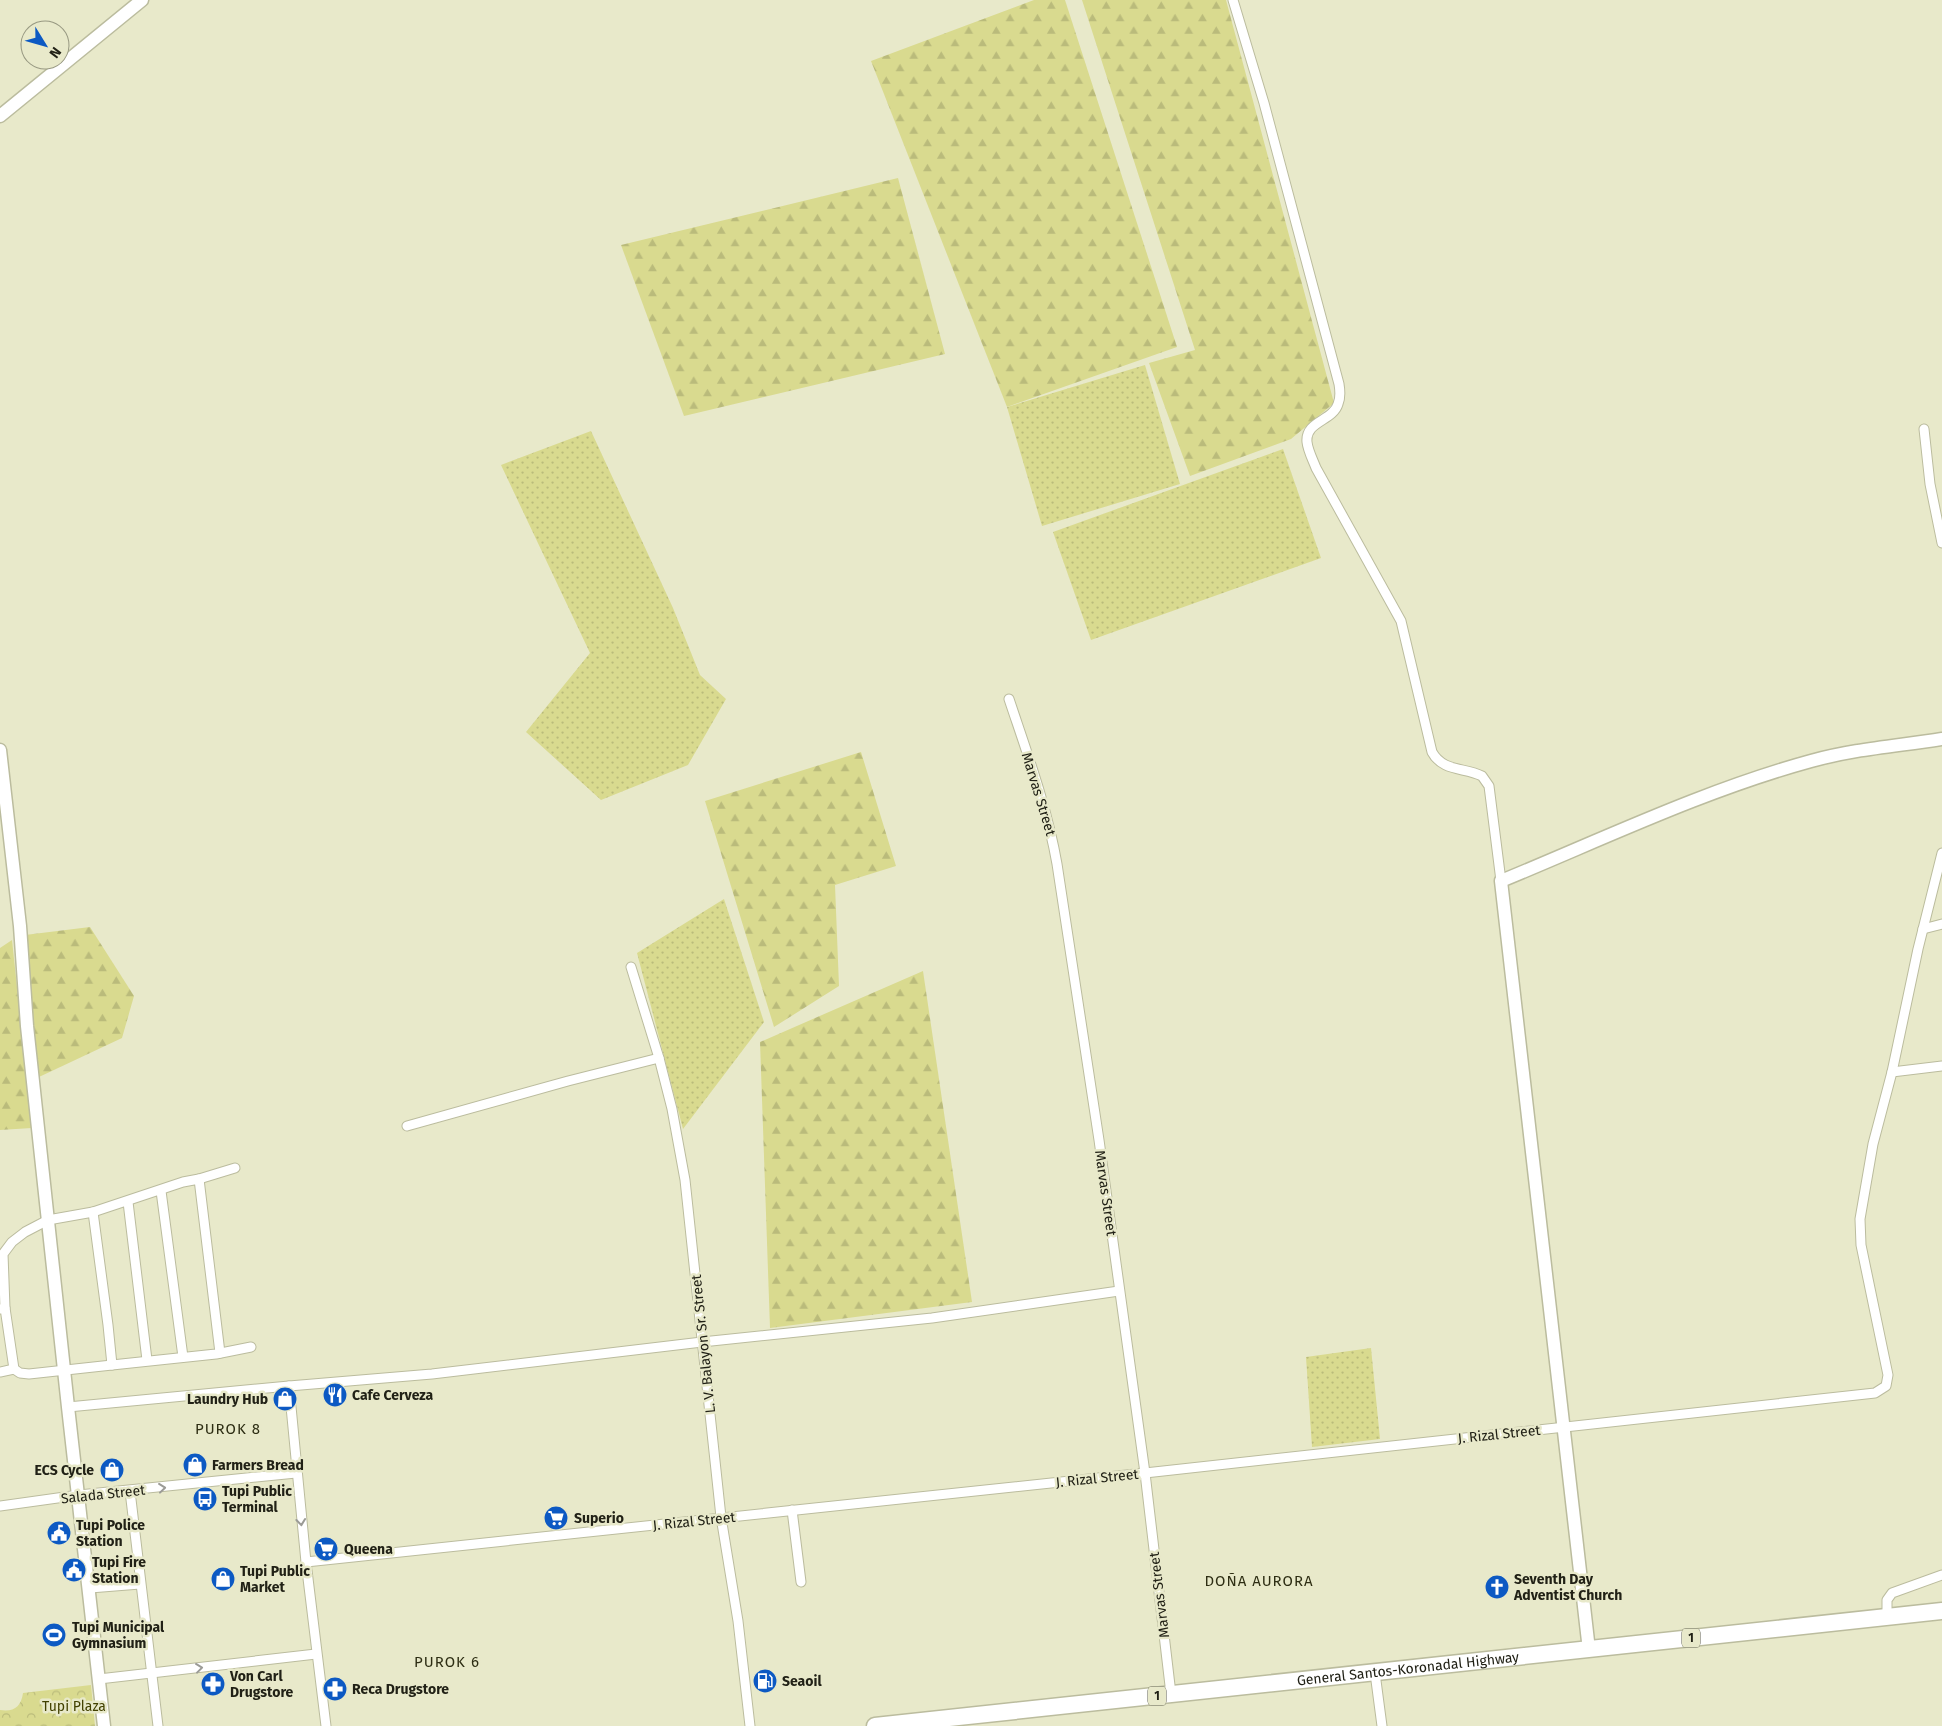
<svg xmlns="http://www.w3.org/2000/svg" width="1942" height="1726" font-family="'Fira Sans',sans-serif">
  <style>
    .grass { fill: url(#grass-dots) }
    .forest { fill: url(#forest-firs) }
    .park { fill: url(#park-crowns) }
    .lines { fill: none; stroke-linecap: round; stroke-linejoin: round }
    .street-casing { stroke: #bbbc9e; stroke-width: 11 }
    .secondary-casing { stroke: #bbbc9e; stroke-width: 15 }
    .highway-casing { stroke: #bbbc9e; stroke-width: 19 }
    .street { stroke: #fff; stroke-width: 9 }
    .secondary { stroke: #fff; stroke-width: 12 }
    .highway { stroke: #fff; stroke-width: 16 }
    .oneway { stroke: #9b9b96 }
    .labels { text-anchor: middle; stroke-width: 5; stroke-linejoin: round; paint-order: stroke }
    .shield { fill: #e8e9ca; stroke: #5d5d4c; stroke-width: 1 }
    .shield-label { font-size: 12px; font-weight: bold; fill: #212116 }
    .street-label { font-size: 14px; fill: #212116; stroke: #e8e9ca }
    .poi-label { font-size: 14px; font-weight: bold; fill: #212116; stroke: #e8e9ca; text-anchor: start }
    .park-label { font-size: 14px; fill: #424101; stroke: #e8e9ca }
    .neighbourhood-label { font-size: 15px; letter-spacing: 1px; fill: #2e2e14; stroke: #e8e9ca }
  </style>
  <defs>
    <pattern id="grass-dots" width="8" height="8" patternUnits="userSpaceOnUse" patternTransform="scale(1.25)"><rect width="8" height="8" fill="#d9da8f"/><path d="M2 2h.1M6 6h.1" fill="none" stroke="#babb7b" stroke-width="1.8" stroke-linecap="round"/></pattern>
    <pattern id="forest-firs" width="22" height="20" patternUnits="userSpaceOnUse" patternTransform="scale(1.25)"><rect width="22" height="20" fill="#d9da8f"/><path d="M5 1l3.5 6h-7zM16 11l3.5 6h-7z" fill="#babb7b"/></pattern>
    <pattern id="park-crowns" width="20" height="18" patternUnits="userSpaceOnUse" patternTransform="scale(1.25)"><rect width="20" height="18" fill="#d9da8f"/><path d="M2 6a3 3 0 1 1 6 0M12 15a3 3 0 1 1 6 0" fill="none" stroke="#babb7b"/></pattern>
  </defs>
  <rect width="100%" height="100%" fill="#e8e9ca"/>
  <g class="grass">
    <path d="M1145,365L1180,484L1042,526L1007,407Z"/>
    <path d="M591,431L673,608L700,675L726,699L688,765L601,800L526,732L590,653L501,465Z"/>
    <path d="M1283,449L1321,558L1091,640L1053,532Z"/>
    <path d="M724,899L764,1022L683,1129L637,953Z"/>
    <path d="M1371,1348L1380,1439L1312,1447L1306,1357Z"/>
  </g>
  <g class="forest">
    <path d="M1034,0H1065L1177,347L1007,407L871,61Z"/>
    <path d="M1082,0H1226L1334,403L1291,439L1190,476L1149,363L1195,350Z"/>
    <path d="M898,178L945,354L684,416L621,245Z"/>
    <path d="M861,752L896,866L835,885L839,986L774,1027L705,801Z"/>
    <path d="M90,927L134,996L122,1038L39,1077L25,935Z"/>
    <path d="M12,940L32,1128L0,1130V948Z"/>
    <path d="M923,971L972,1302L770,1328L760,1042Z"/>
  </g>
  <path class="park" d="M91,1685L95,1726H0V1710C14,1712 21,1707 23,1693Z"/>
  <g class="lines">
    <defs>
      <g id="street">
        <path d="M1233,0L1264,103L1339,384C1340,390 1341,397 1338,404C1333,421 1305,421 1307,442C1308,451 1313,460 1316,468L1401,621L1432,752C1443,772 1464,767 1482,776L1489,786L1501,881"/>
        <path d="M1924,429L1930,484L1942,543"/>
        <path d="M1009,699C1027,753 1047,807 1057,864L1099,1140L1145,1473L1171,1694"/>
        <path d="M1923,929L1942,924"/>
        <path d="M631,967L659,1058L672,1109L685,1180L721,1517L738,1621L750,1726"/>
        <path d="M1892,1072L1942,1066"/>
        <path d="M407,1126L568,1081L659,1058"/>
        <path d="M199,1179L235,1168"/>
        <path d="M161,1191L183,1357"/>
        <path d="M128,1202L147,1360"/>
        <path d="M93,1212L108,1325L112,1365L216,1354L251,1347"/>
        <path d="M5,1308L3,1254L12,1242L25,1232L48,1220L93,1212L183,1182L199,1179L220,1353"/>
        <path d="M1,1309L5,1308L14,1369"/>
        <path d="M0,1372L14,1369L20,1373L29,1374L112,1365"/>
        <path d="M289,1386L306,1562L326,1726"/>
        <path d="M68,1407L289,1386L432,1374L702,1342L932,1318L1119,1291"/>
        <path d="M130,1491L158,1726"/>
        <path d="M0,1506L79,1495L296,1473"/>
        <path d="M792,1510L801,1582"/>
        <path d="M306,1562L1145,1473L1875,1393L1886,1386L1888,1375L1861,1245L1860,1219L1873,1144L1892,1072L1918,949L1942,853"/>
        <path d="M90,1588L140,1584"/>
        <path d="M1887,1617V1600L1892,1593L1942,1575"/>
        <path d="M1375,1673L1382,1726"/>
        <path d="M99,1679L316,1654"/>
      </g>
      <g id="secondary">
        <path d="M0,116L142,0"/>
        <path d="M0,750L20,926L27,1026L68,1407L104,1726"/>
        <path d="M1589,1650L1501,881C1603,839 1705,790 1811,761C1854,749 1898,746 1942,739"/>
      </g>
      <g id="highway">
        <path id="s1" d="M875,1726L1942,1611"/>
      </g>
    </defs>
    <use href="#street" class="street-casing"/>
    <use href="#secondary" class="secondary-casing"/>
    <use href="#highway" class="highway-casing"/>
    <use href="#street" class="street"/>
    <use href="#secondary" class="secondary"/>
    <use href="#highway" class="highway"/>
  </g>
  <defs><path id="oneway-chevron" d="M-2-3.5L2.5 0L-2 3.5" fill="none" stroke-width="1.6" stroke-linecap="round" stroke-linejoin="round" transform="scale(1.25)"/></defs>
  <g class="oneway">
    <use href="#oneway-chevron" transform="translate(162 1488) rotate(-6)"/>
    <use href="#oneway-chevron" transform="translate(301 1522) rotate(84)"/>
    <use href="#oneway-chevron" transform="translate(199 1668) rotate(-7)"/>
  </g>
  <defs>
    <symbol id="restaurant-disc" viewBox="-11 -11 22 22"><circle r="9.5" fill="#0c59c3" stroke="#e8e9ca"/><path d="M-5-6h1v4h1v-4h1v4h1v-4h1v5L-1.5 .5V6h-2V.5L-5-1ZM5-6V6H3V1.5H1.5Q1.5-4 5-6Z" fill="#fff"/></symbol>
    <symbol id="shop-disc" viewBox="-11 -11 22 22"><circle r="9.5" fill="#0c59c3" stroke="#e8e9ca"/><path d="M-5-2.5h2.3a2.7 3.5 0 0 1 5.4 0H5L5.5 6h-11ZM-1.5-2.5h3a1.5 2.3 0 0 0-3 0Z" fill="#fff"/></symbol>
    <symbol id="bus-disc" viewBox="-11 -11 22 22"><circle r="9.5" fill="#0c59c3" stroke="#e8e9ca"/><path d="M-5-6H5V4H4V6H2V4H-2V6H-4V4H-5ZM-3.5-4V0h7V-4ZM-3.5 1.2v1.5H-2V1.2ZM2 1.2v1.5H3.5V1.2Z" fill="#fff"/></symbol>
    <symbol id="supermarket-disc" viewBox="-11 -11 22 22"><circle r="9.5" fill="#0c59c3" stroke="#e8e9ca"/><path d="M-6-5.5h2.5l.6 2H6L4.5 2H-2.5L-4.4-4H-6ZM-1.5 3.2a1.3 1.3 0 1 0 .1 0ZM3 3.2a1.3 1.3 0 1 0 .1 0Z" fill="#fff"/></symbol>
    <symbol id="civic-disc" viewBox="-11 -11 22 22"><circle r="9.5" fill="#0c59c3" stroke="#e8e9ca"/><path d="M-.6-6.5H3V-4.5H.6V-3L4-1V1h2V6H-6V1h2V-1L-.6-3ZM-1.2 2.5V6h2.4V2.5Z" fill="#fff"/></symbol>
    <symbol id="church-disc" viewBox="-11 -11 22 22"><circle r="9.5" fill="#0c59c3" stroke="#e8e9ca"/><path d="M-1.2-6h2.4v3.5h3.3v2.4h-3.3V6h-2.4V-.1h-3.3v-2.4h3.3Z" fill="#fff"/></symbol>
    <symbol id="stadium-disc" viewBox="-11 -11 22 22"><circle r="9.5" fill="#0c59c3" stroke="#e8e9ca"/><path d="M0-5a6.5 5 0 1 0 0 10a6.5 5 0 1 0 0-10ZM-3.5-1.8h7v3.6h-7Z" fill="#fff"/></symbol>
    <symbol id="fuel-disc" viewBox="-11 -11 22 22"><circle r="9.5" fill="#0c59c3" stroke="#e8e9ca"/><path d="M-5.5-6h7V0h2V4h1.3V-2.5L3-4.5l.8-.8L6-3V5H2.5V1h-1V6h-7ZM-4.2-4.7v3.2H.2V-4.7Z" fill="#fff"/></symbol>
    <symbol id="pharmacy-disc" viewBox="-11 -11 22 22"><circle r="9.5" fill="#0c59c3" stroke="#e8e9ca"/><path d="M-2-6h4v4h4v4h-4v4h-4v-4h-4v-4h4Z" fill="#fff"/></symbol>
  </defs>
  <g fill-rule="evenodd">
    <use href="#restaurant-disc" x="321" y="1381" width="28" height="28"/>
    <use href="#shop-disc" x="271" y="1385" width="28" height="28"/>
    <use href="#shop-disc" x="181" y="1451" width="28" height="28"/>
    <use href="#shop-disc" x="98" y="1456" width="28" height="28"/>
    <use href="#bus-disc" x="191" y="1485" width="28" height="28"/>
    <use href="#supermarket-disc" x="542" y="1504" width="28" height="28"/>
    <use href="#civic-disc" x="45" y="1519" width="28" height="28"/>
    <use href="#supermarket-disc" x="312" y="1535" width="28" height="28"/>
    <use href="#civic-disc" x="60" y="1556" width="28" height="28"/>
    <use href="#shop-disc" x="209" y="1565" width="28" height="28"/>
    <use href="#church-disc" x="1483" y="1573" width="28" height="28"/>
    <use href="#stadium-disc" x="40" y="1621" width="28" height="28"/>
    <use href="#fuel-disc" x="751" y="1667" width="28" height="28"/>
    <use href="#pharmacy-disc" x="199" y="1670" width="28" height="28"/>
    <use href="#pharmacy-disc" x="321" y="1675" width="28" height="28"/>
  </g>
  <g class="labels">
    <g class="shield">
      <rect x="1682" y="1628.5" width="18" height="19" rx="4"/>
      <rect x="1148" y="1686.5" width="18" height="19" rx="4"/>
    </g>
    <g class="shield-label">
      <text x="1691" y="1642">1</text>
      <text x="1157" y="1700">1</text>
    </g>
    <g class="street-label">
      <text transform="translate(1039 794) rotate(73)" y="5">Marvas Street</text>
      <text transform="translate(1106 1193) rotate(82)" y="5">Marvas Street</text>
      <text transform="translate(703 1344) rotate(-96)" y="5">L. V. Balayon Sr. Street</text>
      <text transform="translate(1499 1434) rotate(-6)" y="5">J. Rizal Street</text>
      <text transform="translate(1097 1478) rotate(-6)" y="5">J. Rizal Street</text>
      <text transform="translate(103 1494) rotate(-6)" y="5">Salada Street</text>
      <text transform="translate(694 1521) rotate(-6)" y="5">J. Rizal Street</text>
      <text transform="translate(1159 1595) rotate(-97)" y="5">Marvas Street</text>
      <text dy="5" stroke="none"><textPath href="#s1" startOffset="536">General Santos-Koronadal Highway</textPath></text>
    </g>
    <g class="poi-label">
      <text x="352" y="1400">Cafe Cerveza</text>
      <text x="268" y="1404" text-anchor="end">Laundry Hub</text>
      <text x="212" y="1470">Farmers Bread</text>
      <text x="94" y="1475" text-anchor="end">ECS Cycle</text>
      <text x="222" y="1496">Tupi Public<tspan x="222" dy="16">Terminal</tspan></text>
      <text x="574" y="1523">Superio</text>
      <text x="76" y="1530">Tupi Police<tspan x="76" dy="16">Station</tspan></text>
      <text x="344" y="1554">Queena</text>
      <text x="92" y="1567">Tupi Fire<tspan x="92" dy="16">Station</tspan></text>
      <text x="240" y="1576">Tupi Public<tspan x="240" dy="16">Market</tspan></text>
      <text x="1514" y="1584">Seventh Day<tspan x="1514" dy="16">Adventist Church</tspan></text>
      <text x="72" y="1632">Tupi Municipal<tspan x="72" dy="16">Gymnasium</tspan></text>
      <text x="230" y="1681">Von Carl<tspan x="230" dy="16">Drugstore</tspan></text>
      <text x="782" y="1686">Seaoil</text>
      <text x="352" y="1694">Reca Drugstore</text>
    </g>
    <g class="park-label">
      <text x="74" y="1711">Tupi Plaza</text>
    </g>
    <g class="neighbourhood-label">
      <text x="228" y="1434">PUROK 8</text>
      <text x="1259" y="1586">DOÑA AURORA</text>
      <text x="447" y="1667">PUROK 6</text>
    </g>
  </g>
  <g transform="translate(45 45) rotate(127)"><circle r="24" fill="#e8e9ca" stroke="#989982"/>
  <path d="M0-4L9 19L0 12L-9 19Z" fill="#0c59c3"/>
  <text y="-8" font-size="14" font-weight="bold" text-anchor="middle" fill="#212116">N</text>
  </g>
</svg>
